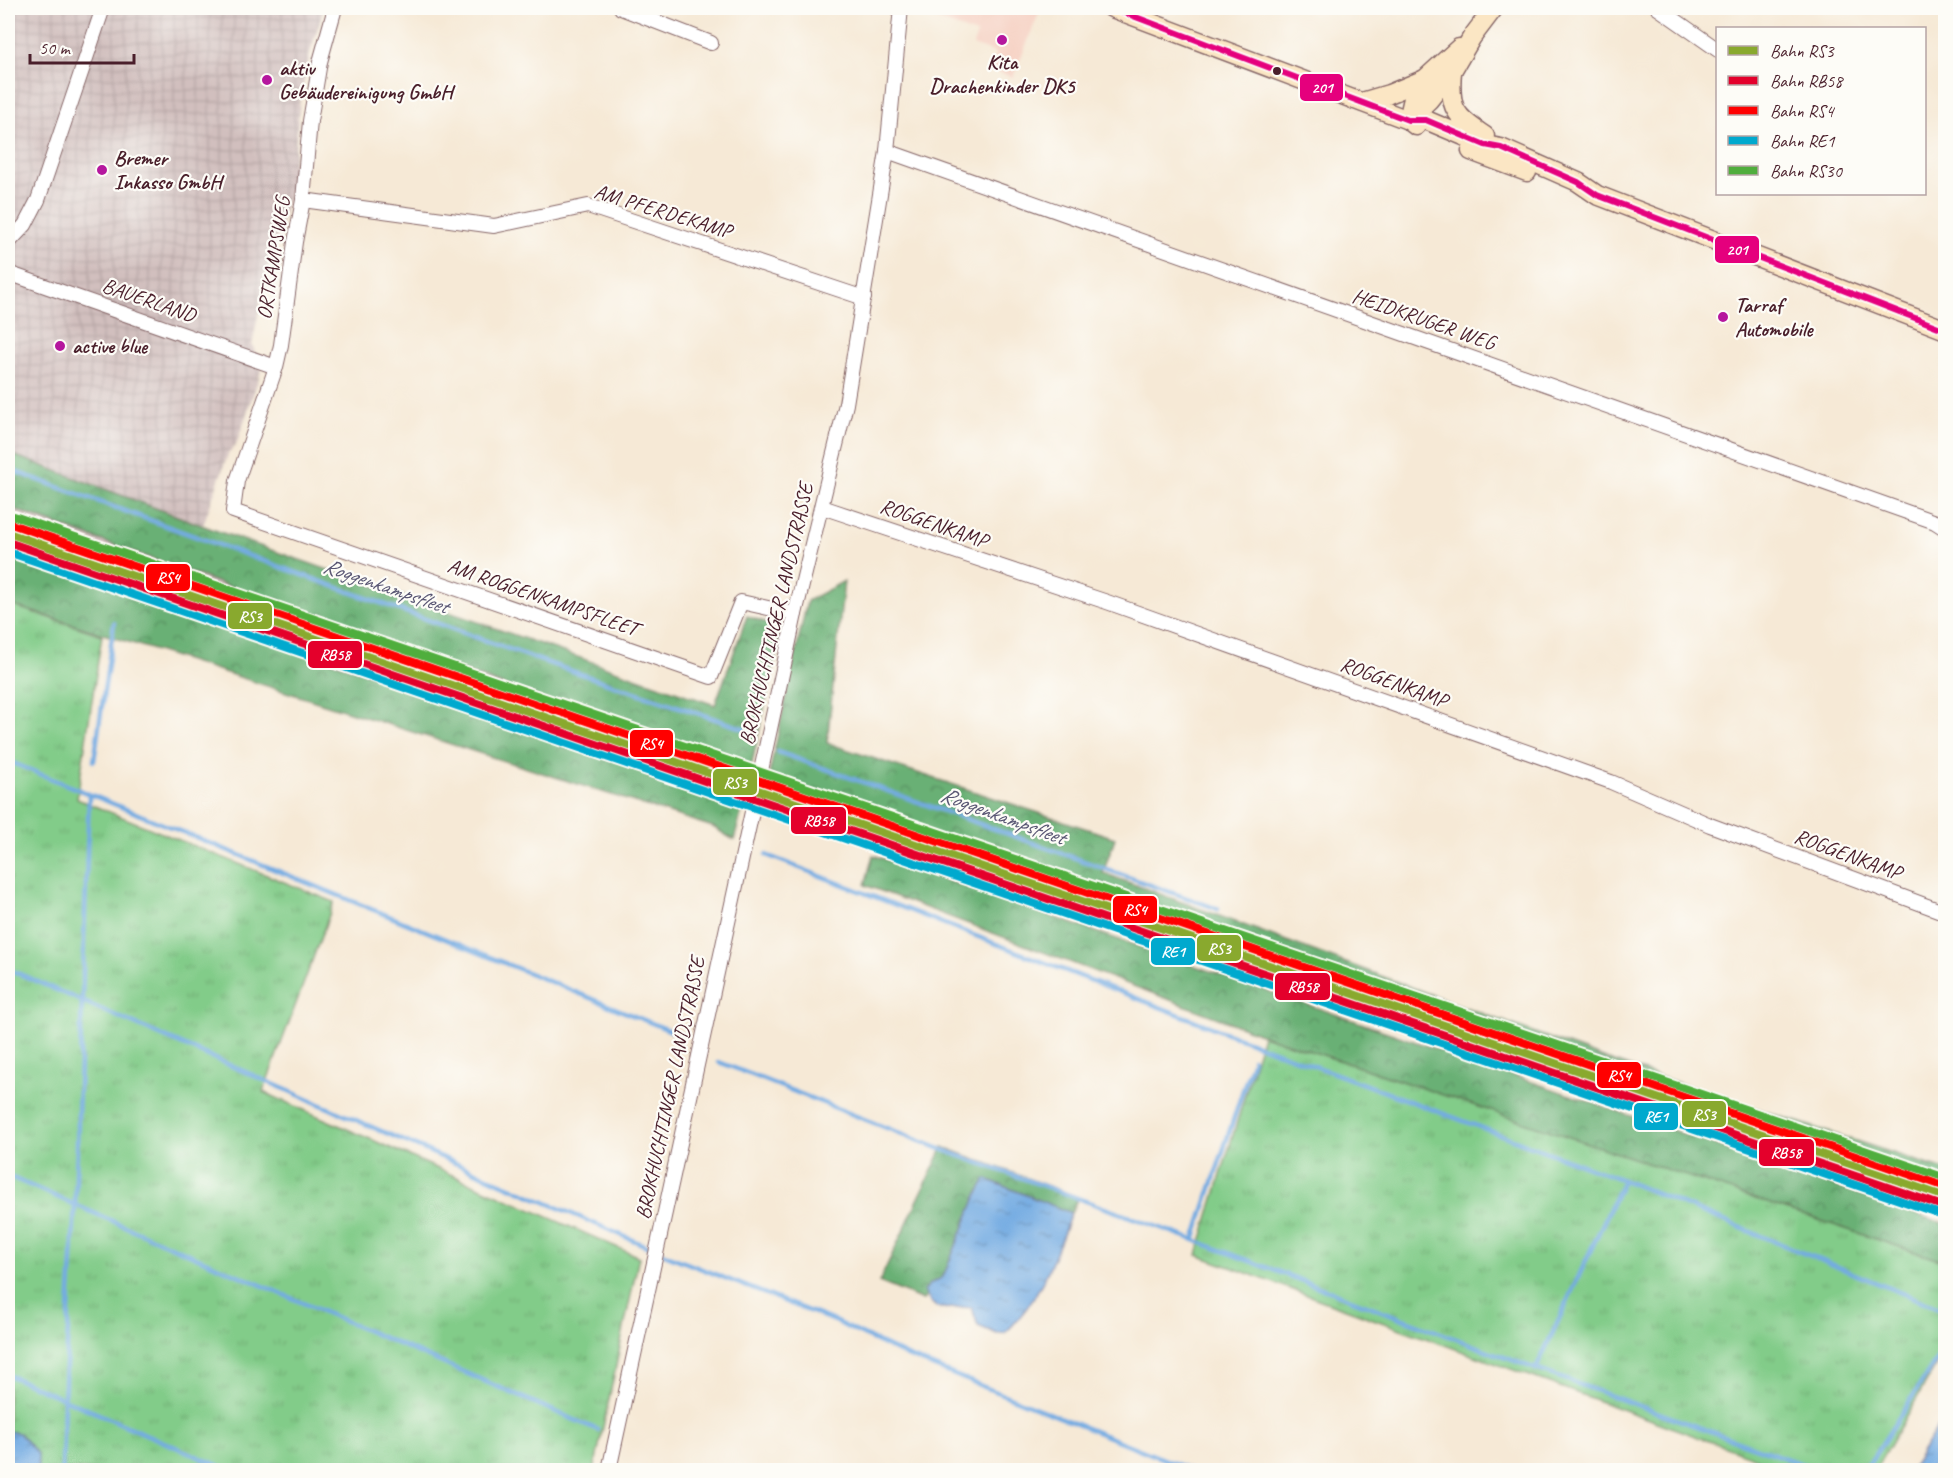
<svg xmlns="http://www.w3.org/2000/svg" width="1953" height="1478" font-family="Caveat,sans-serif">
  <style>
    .built { fill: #f6d2c4 }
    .industrial { fill: url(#industrial-grid) }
    .railway { fill: #d1bfbe }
    .grass { fill: url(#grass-tufts); stroke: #66765a; stroke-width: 1.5 }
    .forest { fill: url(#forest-crowns); stroke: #5a6850; stroke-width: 1.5 }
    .water { fill: url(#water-ripples); stroke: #5e6586; stroke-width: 1.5 }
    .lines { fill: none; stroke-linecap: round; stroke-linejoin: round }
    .stream { stroke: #73abe2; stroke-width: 4.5 }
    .minor-casing { stroke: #866667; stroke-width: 16 }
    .secondary-casing { stroke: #866667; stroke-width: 21 }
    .minor { stroke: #fff; stroke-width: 14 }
    .secondary { stroke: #fbe6c4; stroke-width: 18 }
    .rail-casing { stroke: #4a1f2b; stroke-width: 7 }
    .rail { stroke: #fdfcf7; stroke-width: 4.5; stroke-dasharray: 14; stroke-linecap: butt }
    .bus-1-casing { stroke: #fdfcf7; stroke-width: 10 }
    .bus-1 { stroke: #e5007d; stroke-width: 6 }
    .rail-1-casing { stroke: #fdfcf7; stroke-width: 12 }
    .rail-2-casing { stroke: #fdfcf7; stroke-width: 12 }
    .rail-3-casing { stroke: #fdfcf7; stroke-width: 12 }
    .rail-4-casing { stroke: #fdfcf7; stroke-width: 12 }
    .rail-5-casing { stroke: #fdfcf7; stroke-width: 12 }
    .rail-1 { stroke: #89a92e; stroke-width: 8 }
    .rail-2 { stroke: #e4002b; stroke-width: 8 }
    .rail-3 { stroke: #f00; stroke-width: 8 }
    .rail-4 { stroke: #00a9ce; stroke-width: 8 }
    .rail-5 { stroke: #50ae3d; stroke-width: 8 }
    .poi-dot { fill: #b5179e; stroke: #fdfcf7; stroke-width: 2 }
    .bus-dot { fill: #4a1f2b; stroke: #fdfcf7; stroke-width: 2 }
    .labels { text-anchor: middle; stroke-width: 4.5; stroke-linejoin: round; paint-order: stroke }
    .poi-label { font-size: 21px; font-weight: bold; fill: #4a1f2b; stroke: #fdfcf7; text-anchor: start }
    .street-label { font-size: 21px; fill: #4a1f2b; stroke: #fdfcf7 }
    .water-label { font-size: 22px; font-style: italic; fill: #5a5774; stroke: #fdfcf7 }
    .line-badge { stroke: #fdfcf7; stroke-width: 2 }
    .badge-label { font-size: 16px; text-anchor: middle; font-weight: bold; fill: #fff }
  </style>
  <defs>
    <pattern id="industrial-grid" width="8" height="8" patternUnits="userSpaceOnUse" patternTransform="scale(1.5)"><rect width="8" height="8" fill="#d1bfbe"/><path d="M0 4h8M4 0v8" fill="none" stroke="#b5a4a3"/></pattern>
    <pattern id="grass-tufts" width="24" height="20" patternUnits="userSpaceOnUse" patternTransform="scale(1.5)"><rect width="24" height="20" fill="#82cc89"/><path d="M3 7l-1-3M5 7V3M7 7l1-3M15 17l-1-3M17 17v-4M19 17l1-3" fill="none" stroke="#72af76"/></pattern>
    <pattern id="forest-crowns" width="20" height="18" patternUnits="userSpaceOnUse" patternTransform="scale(1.5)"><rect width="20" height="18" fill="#69b075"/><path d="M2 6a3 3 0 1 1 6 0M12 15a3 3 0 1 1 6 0" fill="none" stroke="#588f60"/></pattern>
    <pattern id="water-ripples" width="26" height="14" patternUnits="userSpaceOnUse" patternTransform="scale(1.5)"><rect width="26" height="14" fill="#73abe2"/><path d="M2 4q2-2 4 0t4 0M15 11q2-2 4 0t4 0" fill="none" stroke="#608bb7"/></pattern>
  </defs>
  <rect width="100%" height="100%" fill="#fdfcf7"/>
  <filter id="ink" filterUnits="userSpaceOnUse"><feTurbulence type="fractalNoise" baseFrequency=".0167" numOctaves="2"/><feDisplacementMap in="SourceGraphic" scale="12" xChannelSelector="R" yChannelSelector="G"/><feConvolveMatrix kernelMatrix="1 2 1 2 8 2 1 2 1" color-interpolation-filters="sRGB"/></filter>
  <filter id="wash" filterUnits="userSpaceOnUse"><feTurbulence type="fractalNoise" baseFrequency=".008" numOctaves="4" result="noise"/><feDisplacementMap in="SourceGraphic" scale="24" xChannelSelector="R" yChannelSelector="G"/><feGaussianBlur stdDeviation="1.35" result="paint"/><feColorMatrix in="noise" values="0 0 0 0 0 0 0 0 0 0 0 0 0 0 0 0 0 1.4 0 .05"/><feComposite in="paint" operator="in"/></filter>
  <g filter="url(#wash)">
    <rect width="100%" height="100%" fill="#f6e9d6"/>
    <path class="built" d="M916,8H1041L1013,77L990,69L996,53L973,45L977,34L916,12Z"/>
    <path class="industrial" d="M8,8H324L311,49L300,100L291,190L267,270L252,345L262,368L236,445L228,454L203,525L8,453Z"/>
    <path class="railway" d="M8,507L564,707L573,717L1741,1119L1945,1187V1212L8,550Z"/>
    <g class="grass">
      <path d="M8,604L102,635L77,799L334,902L263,1092L639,1257L594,1470H8Z"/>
      <path d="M1263,1035L1945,1262V1350L1875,1470H1784L1786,1469L1197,1255Z"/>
    </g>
    <g class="forest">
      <path d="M8,453L220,532L715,705L747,616L782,628L749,777L573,717L564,707L8,507Z"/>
      <path d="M8,550L744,803L734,840L713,827L8,604Z"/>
      <path d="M844,581L827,743L1115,838L1103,873L1614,1062L1945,1170V1187L1741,1119L767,784L807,601Z"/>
      <path d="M873,855L1945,1224V1262L1263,1035L865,885Z"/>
      <path d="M943,1147L1078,1197L1071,1213L986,1179L977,1195L943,1277L930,1284L924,1290L926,1297L923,1300L879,1282Z"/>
    </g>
    <g class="water">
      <path d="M986,1179L1071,1213C1055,1257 1040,1300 1005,1333L997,1334L978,1326L972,1308C952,1304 936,1319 924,1291L930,1284L943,1277L977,1195Z"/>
      <path d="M1945,1415V1446L1930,1470H1910Z"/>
      <path d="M8,1431L19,1433L38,1454V1470H8Z"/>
    </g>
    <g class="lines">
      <g class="stream">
        <path d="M8,469L542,661L754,732"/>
        <path d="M778,752L1218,909"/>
        <path d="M8,761L681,1035"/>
        <path d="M94,761L114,623"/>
        <path d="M766,855L1258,1045L1623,1180L1946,1311"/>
        <path d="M8,969L674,1258L834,1321L907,1356L1191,1470"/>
        <path d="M719,1062L935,1147L1194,1240L1536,1369L1819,1470"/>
        <path d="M8,1176L598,1430"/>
        <path d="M1194,1240L1253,1059"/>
        <path d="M1536,1369L1623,1180"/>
        <path d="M8,1375L229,1470"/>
        <path d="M62,1470L64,1400L75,1205L89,795"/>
        <path d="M1865,1470L1946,1345"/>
      </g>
    </g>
  </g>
  <g filter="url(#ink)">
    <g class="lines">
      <defs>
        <g id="minor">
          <path d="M335,8L320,62L310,121L303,200L295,242L281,345L276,367L237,481L233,511L711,677L741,602L795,614"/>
          <path d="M621,8L711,43"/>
          <path d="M1658,8L1718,50"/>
          <path d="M887,151L1935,522L1946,529"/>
          <path d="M303,200L494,226L588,206L864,298"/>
          <path d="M8,243L25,225L38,200L103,8"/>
          <path d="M8,273L276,367"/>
          <path d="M822,507L1107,602L1611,782L1710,825L1946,913"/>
          <path d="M609,1470L795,614L846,404L887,151L901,8"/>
        </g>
        <g id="secondary">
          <path d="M1112,8L1408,120L1416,126"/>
          <path d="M1452,71C1449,109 1454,115 1485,136"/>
          <path d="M1362,102L1389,94L1425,79"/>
          <path d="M1408,120H1426L1485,145L1501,148L1578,182L1597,195L1946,330"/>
          <path d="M1408,120L1429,100L1452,71L1472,37L1494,8"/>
          <path d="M1408,120L1414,94L1425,79L1459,48"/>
          <path d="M1471,151L1527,172"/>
        </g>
      </defs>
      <use href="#minor" class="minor-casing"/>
      <use href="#secondary" class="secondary-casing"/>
      <use href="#minor" class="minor"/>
      <use href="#secondary" class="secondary"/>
      <defs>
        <path id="rail" d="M8,520L561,712"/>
      </defs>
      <use href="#rail" class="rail-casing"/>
      <use href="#rail" class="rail"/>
      <defs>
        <path id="bus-1" d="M1112,8L1408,120H1426L1485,145L1501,148L1578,182L1597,195L1946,330"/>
      </defs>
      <use href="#bus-1" class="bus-1-casing"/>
      <use href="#bus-1" class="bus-1"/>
      <defs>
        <path id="rail-1" d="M8,533L1946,1197"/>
        <path id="rail-2" d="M8,542L1943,1206"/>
        <path id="rail-3" d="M11,524L1946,1187"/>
        <path id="rail-4" d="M8,552L1940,1214"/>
        <path id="rail-5" d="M14,516L1946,1178"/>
      </defs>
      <use href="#rail-1" class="rail-1-casing"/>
      <use href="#rail-2" class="rail-2-casing"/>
      <use href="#rail-3" class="rail-3-casing"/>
      <use href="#rail-4" class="rail-4-casing"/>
      <use href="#rail-5" class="rail-5-casing"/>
      <use href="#rail-1" class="rail-1"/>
      <use href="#rail-2" class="rail-2"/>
      <use href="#rail-3" class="rail-3"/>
      <use href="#rail-4" class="rail-4"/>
      <use href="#rail-5" class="rail-5"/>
    </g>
  </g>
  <g class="poi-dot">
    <circle cx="1002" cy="40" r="6"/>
    <circle cx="267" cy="80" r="6"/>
    <circle cx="102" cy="170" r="6"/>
    <circle cx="1723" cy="317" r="6"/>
    <circle cx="60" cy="346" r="6"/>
  </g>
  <circle class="bus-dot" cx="1277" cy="71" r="5"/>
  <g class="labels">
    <g class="poi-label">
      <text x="1002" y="69" text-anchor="middle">Kita<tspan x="1002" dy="24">Drachenkinder DK5</tspan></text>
      <text x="279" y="75">aktiv<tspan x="279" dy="24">Gebäudereinigung GmbH</tspan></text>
      <text x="114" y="165">Bremer<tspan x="114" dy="24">Inkasso GmbH</tspan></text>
      <text x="1735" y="312">Tarraf<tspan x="1735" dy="24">Automobile</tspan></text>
      <text x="72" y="353">active blue</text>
    </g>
    <g class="street-label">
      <text transform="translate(663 211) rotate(17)" y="7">AM PFERDEKAMP</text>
      <text transform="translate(273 258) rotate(-81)" y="7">ORTKAMPSWEG</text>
      <text transform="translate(149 300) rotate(19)" y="7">BAUERLAND</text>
      <text transform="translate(1424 319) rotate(19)" y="7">HEIDKRUGER WEG</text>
      <text transform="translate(934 523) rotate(19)" y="7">ROGGENKAMP</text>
      <text transform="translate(543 597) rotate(19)" y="7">AM ROGGENKAMPSFLEET</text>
      <text transform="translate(776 614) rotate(-77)" y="7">BROKHUCHTINGER LANDSTRASSE</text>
      <text transform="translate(1394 682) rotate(20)" y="7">ROGGENKAMP</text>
      <text transform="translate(1848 854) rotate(20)" y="7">ROGGENKAMP</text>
      <text transform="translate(670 1088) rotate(-78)" y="7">BROKHUCHTINGER LANDSTRASSE</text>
    </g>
    <g class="water-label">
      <text transform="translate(386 585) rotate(19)" y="8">Roggenkampsfleet</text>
      <text transform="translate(1003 815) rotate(20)" y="8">Roggenkampsfleet</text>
    </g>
  </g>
  <g class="line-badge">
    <rect x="1299" y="73" width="45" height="29" rx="6" fill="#e5007d"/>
    <rect x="1714" y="235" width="46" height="29" rx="6" fill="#e5007d"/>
    <rect x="145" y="563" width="46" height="29" rx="6" fill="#f00"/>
    <rect x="227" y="602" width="46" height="28" rx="6" fill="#89a92e"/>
    <rect x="307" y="640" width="56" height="29" rx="6" fill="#e4002b"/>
    <rect x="629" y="729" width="45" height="29" rx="6" fill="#f00"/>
    <rect x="712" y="768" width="46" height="28" rx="6" fill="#89a92e"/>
    <rect x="790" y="806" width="57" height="29" rx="6" fill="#e4002b"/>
    <rect x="1112" y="895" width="46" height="29" rx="6" fill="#f00"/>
    <rect x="1196" y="934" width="46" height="28" rx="6" fill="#89a92e"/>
    <rect x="1150" y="937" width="46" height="29" rx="6" fill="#00a9ce"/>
    <rect x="1274" y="972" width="57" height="29" rx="6" fill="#e4002b"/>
    <rect x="1596" y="1061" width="46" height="28" rx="6" fill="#f00"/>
    <rect x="1681" y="1100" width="46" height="28" rx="6" fill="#89a92e"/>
    <rect x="1633" y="1102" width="46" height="29" rx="6" fill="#00a9ce"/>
    <rect x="1758" y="1138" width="57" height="29" rx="6" fill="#e4002b"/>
  </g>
  <g class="badge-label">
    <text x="1322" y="93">201</text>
    <text x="1737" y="255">201</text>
    <text x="168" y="583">RS4</text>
    <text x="250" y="622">RS3</text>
    <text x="335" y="660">RB58</text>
    <text x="651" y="749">RS4</text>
    <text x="735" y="788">RS3</text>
    <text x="819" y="826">RB58</text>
    <text x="1135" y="915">RS4</text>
    <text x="1219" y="954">RS3</text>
    <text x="1173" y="957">RE1</text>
    <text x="1303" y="992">RB58</text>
    <text x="1619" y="1081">RS4</text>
    <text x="1704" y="1120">RS3</text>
    <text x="1656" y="1122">RE1</text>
    <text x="1786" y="1158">RB58</text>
  </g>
  <rect width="1953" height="1478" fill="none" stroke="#fdfcf7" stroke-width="30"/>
  <rect x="1716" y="27" width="210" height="168" fill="#fdfcf7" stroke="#b5a4a5" stroke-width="1.5"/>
  <rect x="1728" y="46" width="30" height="9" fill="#89a92e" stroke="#b5a4a5" stroke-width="1.5"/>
  <text x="1770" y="57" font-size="18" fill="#4a1f2b">Bahn RS3</text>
  <rect x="1728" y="76" width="30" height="9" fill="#e4002b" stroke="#b5a4a5" stroke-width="1.5"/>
  <text x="1770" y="87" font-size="18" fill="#4a1f2b">Bahn RB58</text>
  <rect x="1728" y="106" width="30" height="9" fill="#ff0000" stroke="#b5a4a5" stroke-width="1.5"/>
  <text x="1770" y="117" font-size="18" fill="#4a1f2b">Bahn RS4</text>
  <rect x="1728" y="136" width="30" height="9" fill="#00a9ce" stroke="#b5a4a5" stroke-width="1.5"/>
  <text x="1770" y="147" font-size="18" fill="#4a1f2b">Bahn RE1</text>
  <rect x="1728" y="166" width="30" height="9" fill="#50ae3d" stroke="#b5a4a5" stroke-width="1.5"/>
  <text x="1770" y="177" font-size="18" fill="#4a1f2b">Bahn RS30</text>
  <path d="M30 54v9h104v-9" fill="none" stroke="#4a1f2b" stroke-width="3"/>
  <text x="39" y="54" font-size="18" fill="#4a1f2b" stroke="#fdfcf7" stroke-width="4.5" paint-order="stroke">50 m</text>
</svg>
